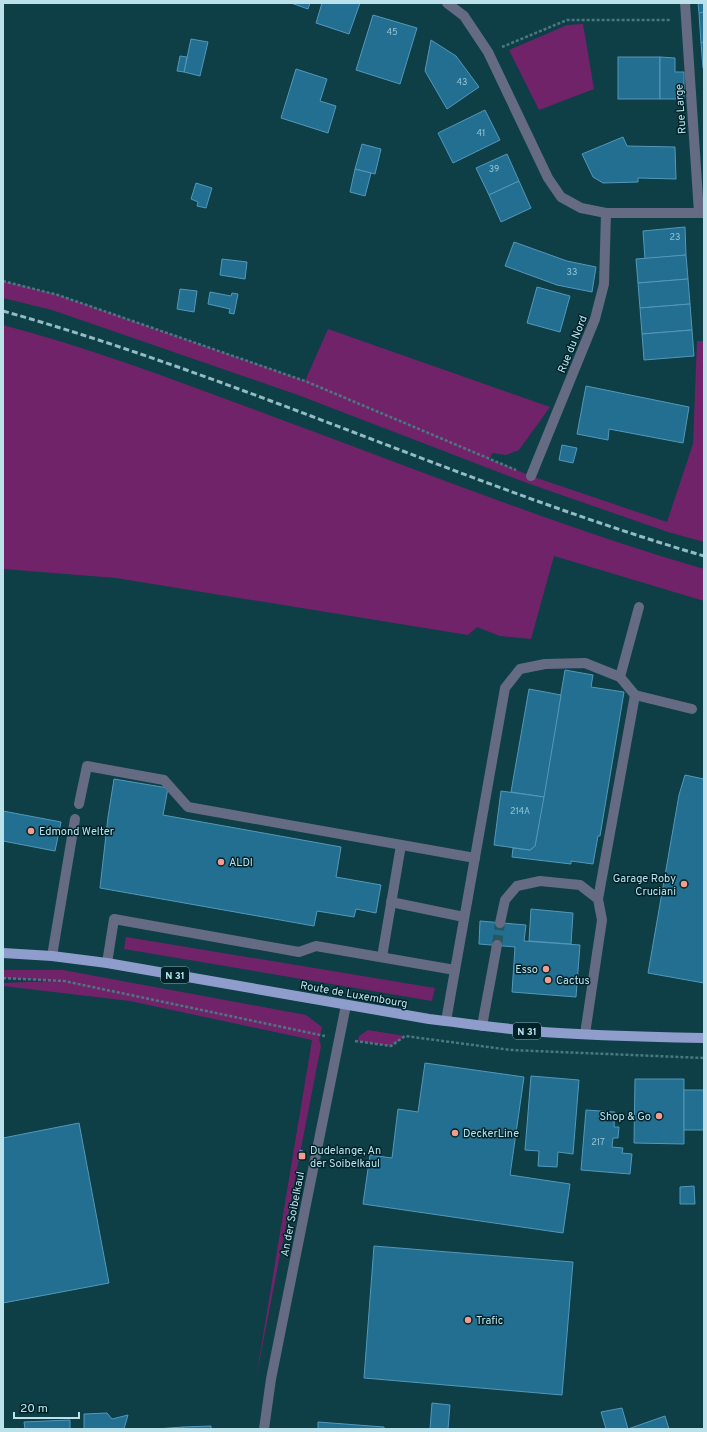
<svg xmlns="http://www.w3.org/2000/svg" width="707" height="1432" font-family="Overpass,sans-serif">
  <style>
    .green { fill: #71236a }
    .building { fill: #236f91; stroke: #5498ba }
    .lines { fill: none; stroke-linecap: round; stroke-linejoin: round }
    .minor-tunnel { stroke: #28575f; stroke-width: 10; stroke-dasharray: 10 5; stroke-linecap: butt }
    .path { stroke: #4b7880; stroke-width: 2.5; stroke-dasharray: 3 2; stroke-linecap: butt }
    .minor { stroke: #646b83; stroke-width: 10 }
    .major { stroke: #8f9dcd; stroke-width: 10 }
    .rail { stroke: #92bbc4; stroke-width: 3; stroke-dasharray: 6 3; stroke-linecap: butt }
    .poi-dot { fill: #f49d8c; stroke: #00232a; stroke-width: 1.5 }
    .labels { text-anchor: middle; stroke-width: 3; stroke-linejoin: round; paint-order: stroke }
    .number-label { font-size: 9px; fill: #95c5d4 }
    .shield { fill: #00232a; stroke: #83a9b1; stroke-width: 1 }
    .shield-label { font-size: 10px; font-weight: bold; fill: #bbe2eb }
    .street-label { font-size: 11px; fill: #bbe2eb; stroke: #00232a }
    .poi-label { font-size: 11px; fill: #bbe2eb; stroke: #00232a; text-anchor: start }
  </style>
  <rect width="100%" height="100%" fill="#0e3e46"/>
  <g class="green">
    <path d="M583,24L594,89L539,110L509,50L567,25Z"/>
    <path d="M3,281L58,295L305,381L328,329L550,407L519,450L506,455L492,453L490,459L531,476L667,522L693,444L697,341H704V542L668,532L527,483L298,395L52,310L3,298Z"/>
    <path d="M3,325C87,347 169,378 250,408C401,463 550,524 704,569V601L554,556L531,639L500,636L477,627L468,635L116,578L3,569Z"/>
    <path d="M126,937L423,986L435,988L432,1001L124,949Z"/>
    <path d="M3,970H63L306,1015L322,1027L319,1039L321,1046L256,1378L312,1040L130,1001L3,986V983L57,981L3,978Z"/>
    <path d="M368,1030L405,1036L391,1046L358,1041L359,1036Z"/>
  </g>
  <g class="building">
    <path d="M291,3H310L308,9Z"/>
    <path d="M322,3H360L349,34L316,23Z"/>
    <path d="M698,3H704V12L699,13Z"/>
    <path d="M704,12V42L701,43L699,13Z"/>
    <path d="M373,15L417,28L400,84L356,70Z"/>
    <path d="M191,39L208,42L200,76L184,72Z"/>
    <path d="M431,40L456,56L479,87L447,109L425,71Z"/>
    <path d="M704,42V68H703L701,43Z"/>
    <path d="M180,56L187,57L184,72L177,71Z"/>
    <rect x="618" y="57" width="42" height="42"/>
    <path d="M660,57L675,58V72H684V99H660Z"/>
    <path d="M296,69L327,79L320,101L336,106L328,133L281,118Z"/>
    <path d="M485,110L500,140L453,163L438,133Z"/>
    <path d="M623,137L627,146L675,147L676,179L638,178V182L603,183L593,177L582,154Z"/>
    <path d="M362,144L381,149L375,174L355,169Z"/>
    <path d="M507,154L519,181L489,195L476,168Z"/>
    <path d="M355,169L371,173L365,196L350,192Z"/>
    <path d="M519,181L531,208L501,222L489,195Z"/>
    <path d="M196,183L212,188L206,208L197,206L198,202L191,199Z"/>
    <path d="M685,227L686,255L645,259L643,231Z"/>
    <path d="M514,242L567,261L596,267L592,292L557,285L505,266Z"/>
    <path d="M686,255L688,279L638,283L636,259Z"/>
    <path d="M222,259L247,262L245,279L220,275Z"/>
    <path d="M688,279L690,304L640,308L638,283Z"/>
    <path d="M537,287L570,296L560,332L527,323Z"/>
    <path d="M180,289L197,291L194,312L177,309Z"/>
    <path d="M210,292L231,296L232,293L238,294L234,314L229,313L230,309L208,304Z"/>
    <path d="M690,304L692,330L642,334L640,308Z"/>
    <path d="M692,330L694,356L644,360L642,334Z"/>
    <path d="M586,386L689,407L683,443L609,429L608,440L577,434Z"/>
    <path d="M562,445L577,448L573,463L559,460Z"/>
    <path d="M565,670L593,675L591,687L624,692L600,836H598L593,864L571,861V864L512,857L513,848L530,850L535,846Z"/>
    <path d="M529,689L561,695L544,797L511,792Z"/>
    <path d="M685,775L704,779V983L648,973L679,795Z"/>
    <path d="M114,779L168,788L163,815L341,847L336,877L381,885L376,913L356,909L354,917L317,911L314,926L100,888L108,817Z"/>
    <path d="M501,791L544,797L535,846L530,850L494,845Z"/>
    <path d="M3,811L61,822L55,851L3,841Z"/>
    <path d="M531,909L573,913L571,944L529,941Z"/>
    <path d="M480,921L526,925L524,941L580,945L576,997L512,992L515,947L479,944Z"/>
    <path d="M425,1063L524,1077L510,1175L570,1184L563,1233L363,1204L370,1155L392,1158L398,1109L418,1112Z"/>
    <path d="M531,1076L579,1080L573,1154L558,1152L557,1167L538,1166L539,1151L525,1150Z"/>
    <path d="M635,1079H684V1144L634,1143Z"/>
    <rect x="684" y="1090" width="20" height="40"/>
    <path d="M586,1110L615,1112L614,1127H619L618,1138H613L612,1147L623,1148L622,1153L632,1154L630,1174L581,1170Z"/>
    <path d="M79,1123L109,1283L3,1303V1138Z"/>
    <path d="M300,1150L303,1151L301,1160H298Z"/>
    <path d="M694,1186L695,1204H680V1187Z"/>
    <path d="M374,1246L573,1262L562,1395L364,1378Z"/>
    <path d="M432,1403L450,1405L448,1429H430Z"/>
    <path d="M622,1408L628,1429L665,1416L669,1429H606L601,1412Z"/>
    <path d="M107,1413L112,1419L128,1415L124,1429H84V1414Z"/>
    <path d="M70,1420V1429H25L24,1422Z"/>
    <path d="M318,1422L384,1427V1429H318Z"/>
    <path d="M211,1426V1429H183V1427Z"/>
    <path d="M183,1427V1429H156Z"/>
  </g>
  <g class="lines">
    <path class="minor-tunnel" d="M497,945L500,923"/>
    <g class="path">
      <path d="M502,47L567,20H671"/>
      <path d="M3,281L58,295L305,381L516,470"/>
      <path d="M3,978L64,981L325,1036"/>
      <path d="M355,1041L391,1046L405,1036L511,1050L704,1058"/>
    </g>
    <g class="minor">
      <path d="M447,3L464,16L488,52L548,178L561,197L581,208L606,213H704"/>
      <path d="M685,3L699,213"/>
      <path d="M531,476L595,319L604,284L606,213"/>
      <path d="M620,677L639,607"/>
      <path d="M79,804L87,766L164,780L188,807L475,858"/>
      <path d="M598,899L635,695L692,709"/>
      <path d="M391,902L464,917"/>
      <path d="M500,923L505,900L517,886L540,881L580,885L598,899L602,920L585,1034"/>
      <path d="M52,956L75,819"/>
      <path d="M382,957L401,845"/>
      <path d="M107,963L114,919L299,952L316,946L455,970"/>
      <path d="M446,1021L505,688L520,669L545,664L585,663L620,677L635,695"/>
      <path d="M482,1026L497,945"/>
      <path d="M264,1429L271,1379L346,1005"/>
    </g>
    <path class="major" d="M3,953L52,956L107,963L429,1019C463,1023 497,1028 531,1031C589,1036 646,1037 704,1038"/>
    <path class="rail" d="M3,311C242,378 466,486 704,556"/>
  </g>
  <g class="poi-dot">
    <circle cx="31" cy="831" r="4"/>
    <circle cx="221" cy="862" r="4"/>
    <circle cx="684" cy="884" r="4"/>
    <circle cx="546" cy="969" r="4"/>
    <circle cx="548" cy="980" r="4"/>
    <circle cx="659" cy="1116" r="4"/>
    <circle cx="455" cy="1133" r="4"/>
    <rect x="298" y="1152" width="8" height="8" rx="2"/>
    <circle cx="468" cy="1320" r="4"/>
  </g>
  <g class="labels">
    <g class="number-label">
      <text x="392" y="35">45</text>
      <text x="462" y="85">43</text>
      <text x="481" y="136">41</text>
      <text x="494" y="172">39</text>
      <text x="675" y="240">23</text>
      <text x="572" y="275">33</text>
      <text x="520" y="814">214A</text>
      <text x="598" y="1145">217</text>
    </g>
    <g class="shield">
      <rect x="161" y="967" width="28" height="16" rx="3"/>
      <rect x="513" y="1023" width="28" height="16" rx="3"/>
    </g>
    <g class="shield-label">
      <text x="175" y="979">N 31</text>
      <text x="527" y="1035">N 31</text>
    </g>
    <g class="street-label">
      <text transform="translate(680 109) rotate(-94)" y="4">Rue Large</text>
      <text transform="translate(572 344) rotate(-68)" y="4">Rue du Nord</text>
      <text transform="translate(354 994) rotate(10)" y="4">Route de Luxembourg</text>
      <text transform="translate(292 1214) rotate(-79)" y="4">An der Soibelkaul</text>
    </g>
    <g class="poi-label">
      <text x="39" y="835">Edmond Welter</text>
      <text x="229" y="866">ALDI</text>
      <text x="676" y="882" text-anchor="end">Garage Roby<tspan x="676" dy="13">Cruciani</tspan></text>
      <text x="538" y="973" text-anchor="end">Esso</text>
      <text x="556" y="984">Cactus</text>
      <text x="651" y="1120" text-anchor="end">Shop &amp; Go</text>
      <text x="463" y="1137">DeckerLine</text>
      <text x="310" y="1154">Dudelange, An<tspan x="310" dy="13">der Soibelkaul</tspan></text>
      <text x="476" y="1324">Trafic</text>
    </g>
  </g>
  <rect width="707" height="1432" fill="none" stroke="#bbe2eb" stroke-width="8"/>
  <path d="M14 1412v6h65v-6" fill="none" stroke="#bbe2eb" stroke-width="2"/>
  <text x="20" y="1412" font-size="12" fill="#bbe2eb" stroke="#00232a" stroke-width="3" paint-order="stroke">20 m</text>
</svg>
